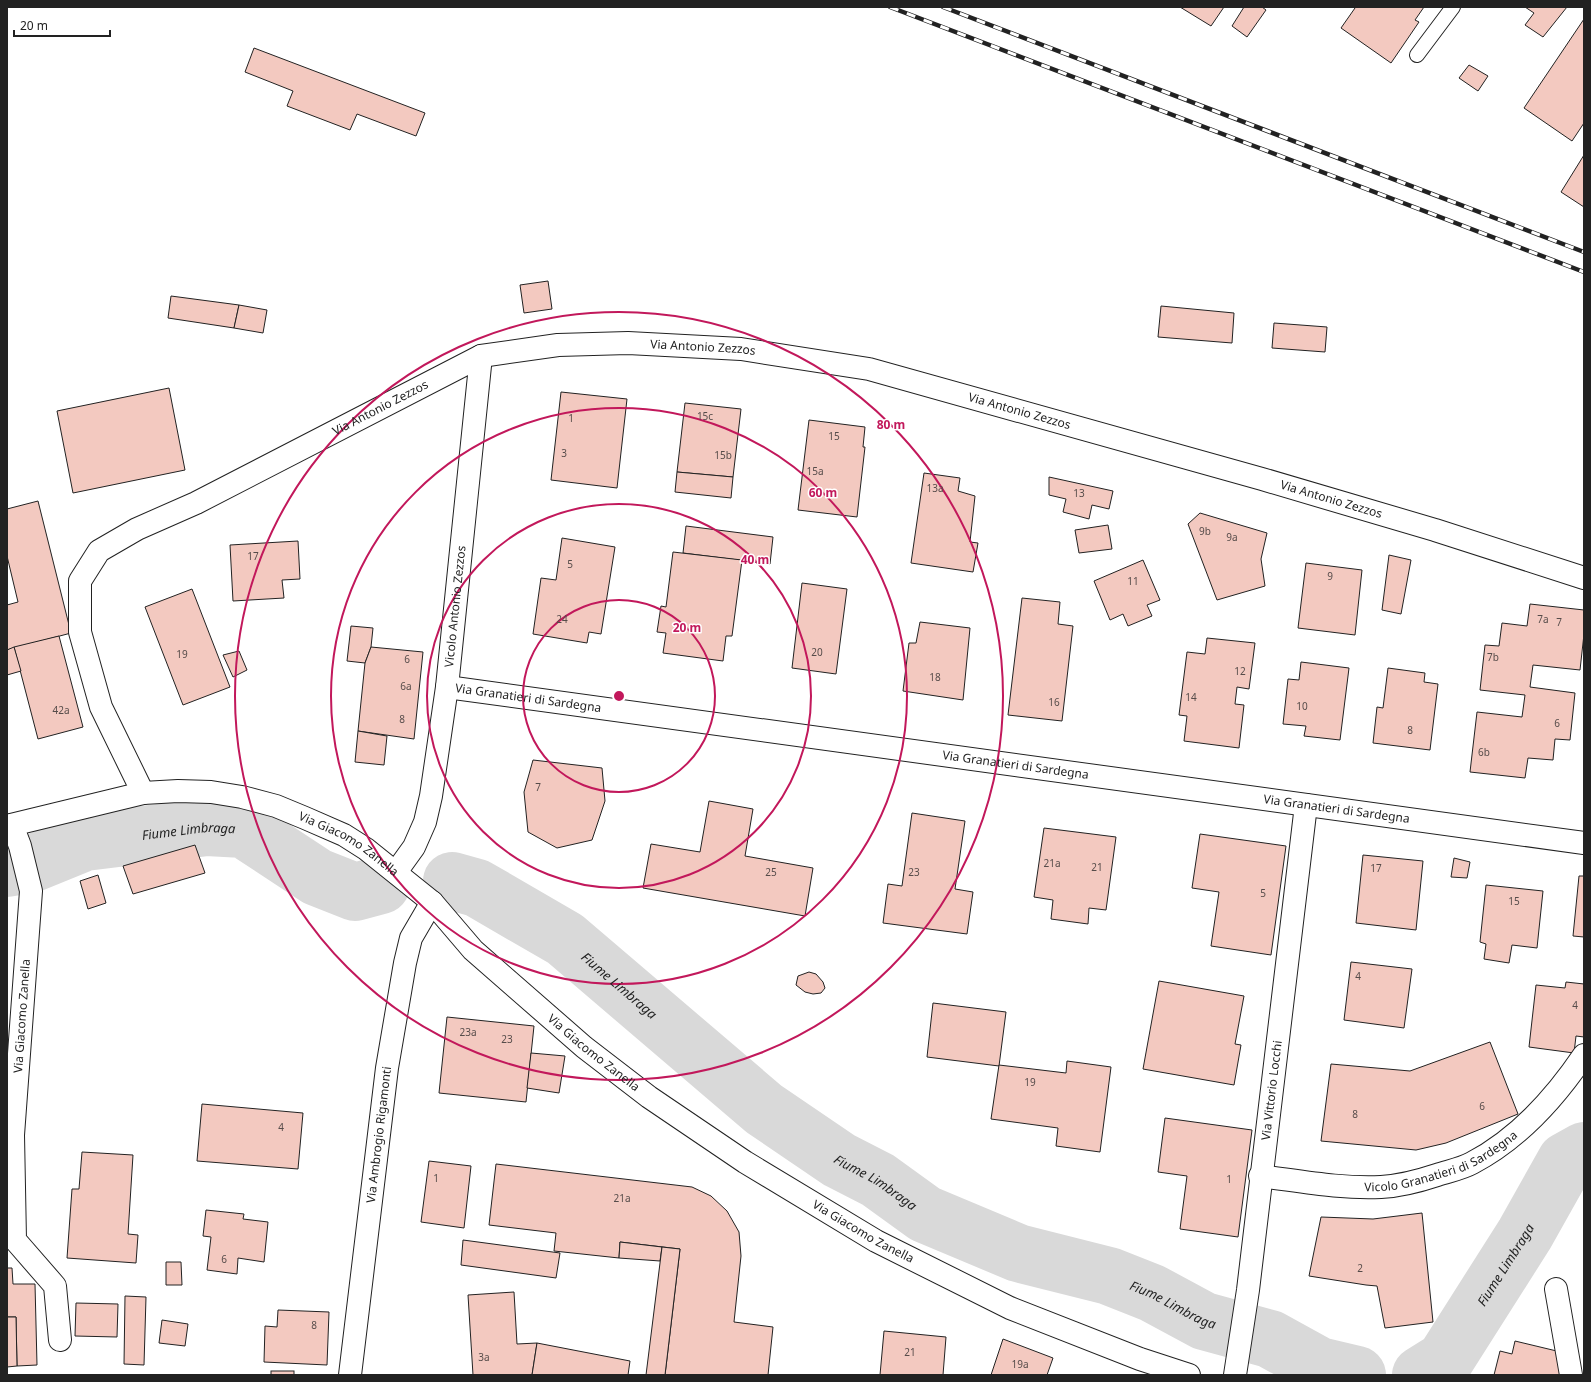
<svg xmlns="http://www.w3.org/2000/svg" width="1591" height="1382" font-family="'Noto Sans',sans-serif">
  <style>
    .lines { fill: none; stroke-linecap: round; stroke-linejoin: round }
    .river { stroke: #d9d9d9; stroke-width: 58 }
    .building { fill: #f3c9c0; stroke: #222 }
    .lane-casing { stroke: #222; stroke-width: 16 }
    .street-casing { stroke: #222; stroke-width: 24 }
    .lane { stroke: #fff; stroke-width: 14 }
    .street { stroke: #fff; stroke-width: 22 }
    .rail-casing { stroke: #222; stroke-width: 4.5 }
    .rail { stroke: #fff; stroke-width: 3; stroke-dasharray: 9; stroke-linecap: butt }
    .ring { fill: none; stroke: #c2185b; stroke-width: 2 }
    .labels { text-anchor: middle; stroke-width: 3; stroke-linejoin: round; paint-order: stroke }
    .number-label { font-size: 10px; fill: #564c4a }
    .street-label { font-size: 12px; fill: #222; stroke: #fff }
    .water-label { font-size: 13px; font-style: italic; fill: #222; stroke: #fff }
    .centre { fill: #c2185b; stroke: #fff; stroke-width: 2 }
    .ring-label { font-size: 12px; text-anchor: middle; font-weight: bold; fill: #c2185b; stroke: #fff; stroke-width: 3; stroke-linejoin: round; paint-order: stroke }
  </style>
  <rect width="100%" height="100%" fill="#fff"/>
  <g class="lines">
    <g class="river">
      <path id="s1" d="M7,868L31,864L85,842L207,827L244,829L317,877L355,892L381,885"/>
      <path id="s2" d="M452,881L477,888L565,939L764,1109L839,1160L878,1180L925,1214L1018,1253L1109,1276L1152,1293L1204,1321L1270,1339L1319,1366L1357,1375"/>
      <path id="s3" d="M1421,1375L1445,1360L1525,1234L1566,1161L1584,1151"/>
    </g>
  </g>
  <g class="building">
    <path d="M1180,7H1224L1211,26Z"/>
    <path d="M1244,7H1262L1266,10L1247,37L1232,26Z"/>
    <path d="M1353,7H1424L1415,20L1419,22L1391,63L1341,28L1355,8Z"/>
    <path d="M1525,7H1567L1543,37L1525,25L1534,13Z"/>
    <path d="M1584,19V123L1572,141L1524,108Z"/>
    <path d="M254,48L425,113L416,136L357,114L350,130L287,106L293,91L245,72Z"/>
    <path d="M1469,65L1488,76L1478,91L1459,78Z"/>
    <path d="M1584,155V207L1561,192Z"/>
    <path d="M548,281L552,309L524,313L520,285Z"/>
    <path d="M171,296L239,305L234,328L168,318Z"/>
    <path d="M239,305L267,310L263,333L234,328Z"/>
    <path d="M1161,306L1234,313L1232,343L1158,337Z"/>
    <path d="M1274,323L1327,327L1325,352L1272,348Z"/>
    <path d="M169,388L185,470L73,493L57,411Z"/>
    <path d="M561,392L627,399L617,488L551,480Z"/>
    <path d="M685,403L741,409L733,477L677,472Z"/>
    <path d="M809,420L865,427L863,447H865L857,517L798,510Z"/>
    <path d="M677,472L733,477L731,498L675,492Z"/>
    <path d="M924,473L960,478L958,491L975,496L970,542L978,543L973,572L911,563Z"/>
    <path d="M1049,477L1113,491L1109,509L1092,505L1089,519L1063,512L1066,499L1049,495Z"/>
    <path d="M38,501L71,633L7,650V605L18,602L7,556V509Z"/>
    <path d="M1200,513L1267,533L1261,559L1265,586L1217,600L1188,524Z"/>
    <path d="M1108,525L1112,549L1079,553L1075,530Z"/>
    <path d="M686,526L773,537L770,564L683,553Z"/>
    <path d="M562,538L615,547L601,634L589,632L587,643L533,634L541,578L556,580Z"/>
    <path d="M298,541L300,579L282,580L284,598L233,601L230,545Z"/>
    <path d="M673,552L742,560L732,636H726L723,661L663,653L666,633L657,632L661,606L666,607Z"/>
    <path d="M1389,555L1411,560L1401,614L1382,610Z"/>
    <path d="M1143,560L1160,600L1147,605L1152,616L1128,626L1123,614L1110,620L1094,581Z"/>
    <path d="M1306,563L1362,570L1355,635L1298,628Z"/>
    <path d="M802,583L847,589L836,674L792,668Z"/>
    <path d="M192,589L230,687L183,705L145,607Z"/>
    <path d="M1022,598L1060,602L1058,624L1073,626L1062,721L1008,715Z"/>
    <path d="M1530,604L1584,610V634L1580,670L1533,665L1530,687L1575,693L1570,740L1555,739L1553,760L1528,758L1525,778L1470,772L1477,712L1522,717L1525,695L1480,690L1485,645L1499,646L1502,623L1527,626Z"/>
    <path d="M920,622L970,628L963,700L903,691L909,643H916Z"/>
    <path d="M351,626L373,628L371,647L365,663L347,661Z"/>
    <path d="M59,636L83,727L38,739L14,647Z"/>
    <path d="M1207,638L1255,643L1249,689L1237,687L1235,704L1244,705L1239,748L1184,741L1187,716L1179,715L1187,652L1205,654Z"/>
    <path d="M14,647L21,671L7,675V650Z"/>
    <path d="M371,647L423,652L414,739L358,731L365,663Z"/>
    <path d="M239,651L247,670L233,677L223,655Z"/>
    <path d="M1301,662L1349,668L1340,740L1304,736L1306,726L1283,724L1288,679L1299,680Z"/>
    <path d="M1388,668L1425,673L1424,682L1438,684L1430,750L1373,743L1377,707L1383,708Z"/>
    <path d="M358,731L387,736L384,765L355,762Z"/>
    <path d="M533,760L602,768L605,801L592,840L557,848L528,832L524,792Z"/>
    <path d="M709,801L753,809L745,856L813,868L805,916L643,888L651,844L700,852Z"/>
    <path d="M912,813L965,821L955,889L973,892L967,934L883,923L888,884L902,886Z"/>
    <path d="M1044,828L1116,837L1106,910L1089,908L1088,924L1051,919L1053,900L1034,897Z"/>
    <path d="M1200,834L1286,846L1271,955L1211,946L1219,892L1192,888Z"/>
    <path d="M195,845L205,873L133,894L123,866Z"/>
    <path d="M1363,855L1423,861L1416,930L1356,923Z"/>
    <path d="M1454,858L1470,862L1467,878L1451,877Z"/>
    <path d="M98,875L106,903L88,909L80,881Z"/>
    <path d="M1579,876H1584V937L1573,936Z"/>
    <path d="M1486,885L1543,891L1537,948L1512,945L1509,963L1484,959L1486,944L1480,942Z"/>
    <path d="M1351,962L1412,969L1404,1028L1344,1020Z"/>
    <path d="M809,972L816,974L823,982L825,988L821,993L813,994L805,992L796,985L798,976Z"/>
    <path d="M1159,981L1244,996L1235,1044L1241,1045L1234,1085L1143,1069Z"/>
    <path d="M1566,982L1584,984V1037L1576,1036L1574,1053L1529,1047L1536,985L1565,988Z"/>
    <path d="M933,1003L1006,1012L999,1066L927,1057Z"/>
    <path d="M447,1017L534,1026L526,1102L439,1093Z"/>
    <path d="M1490,1042L1518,1114L1446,1143L1416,1150L1321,1141L1331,1064L1410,1071Z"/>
    <path d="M531,1053L565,1056L559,1093L527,1088Z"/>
    <path d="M1067,1061L1111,1067L1100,1152L1056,1146L1058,1128L991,1119L999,1065L1066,1073Z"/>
    <path d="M202,1104L303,1113L298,1169L197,1161Z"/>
    <path d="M1165,1118L1252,1130L1238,1237L1180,1229L1187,1176L1158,1172Z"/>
    <path d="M82,1152L133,1155L128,1234L138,1235L136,1263L67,1258L72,1189H79Z"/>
    <path d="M429,1161L471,1166L464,1228L421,1222Z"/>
    <path d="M496,1164L692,1187L711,1196L727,1211L739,1232L741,1256L734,1322L773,1327L768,1375H665L680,1249L620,1242L619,1258L554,1251L556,1233L489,1225Z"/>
    <path d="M206,1210L244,1214L243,1219L268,1222L264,1262L238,1258L237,1274L207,1270L211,1237L203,1236Z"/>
    <path d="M1422,1213L1433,1322L1385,1328L1377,1286L1366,1285L1309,1276L1321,1217L1373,1219Z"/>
    <path d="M463,1240L560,1253L556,1278L461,1265Z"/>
    <path d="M620,1242L662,1247L660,1261L619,1258Z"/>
    <path d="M662,1247L680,1249L665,1375H646Z"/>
    <path d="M166,1262H181L182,1285H166Z"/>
    <path d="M7,1268H12L13,1284H35L37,1365L17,1366L16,1317H7Z"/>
    <path d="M514,1292L517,1344L537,1343L532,1375H473L468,1295Z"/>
    <path d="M125,1296L146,1297L144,1365L124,1364Z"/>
    <path d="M76,1303L118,1304L117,1337L75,1336Z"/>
    <path d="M278,1310L329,1312L327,1365L264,1362L265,1326L277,1327Z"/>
    <path d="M7,1317H16L17,1366L7,1367Z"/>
    <path d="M162,1320L188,1324L185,1346L159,1343Z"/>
    <path d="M884,1331L946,1337L943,1375H880Z"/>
    <path d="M1003,1339L1053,1358L1047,1375H991Z"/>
    <path d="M1515,1341L1565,1353L1560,1375H1494L1500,1351L1512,1354Z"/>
    <path d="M537,1343L630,1361L628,1375H532Z"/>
    <rect x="271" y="1371" width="23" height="4"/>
  </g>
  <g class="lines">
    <defs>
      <path id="lane" d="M1417,55L1453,7"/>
      <g id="street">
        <path id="s4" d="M447,687L1584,843"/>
        <path id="s5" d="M143,793L101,707L80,632V581L99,551L137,529L196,503L481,356L558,345L628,343L741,349L869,369L1262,479L1435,530L1584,578"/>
        <path d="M12,825L20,846L31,891L13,1135L15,1240L55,1286L60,1340"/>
        <path id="s6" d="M7,826L143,793L178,791L211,792L242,797L276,806L305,818L344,835L366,849L432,902L473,950L584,1047L649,1097L745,1162L876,1241L1010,1308L1140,1359L1189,1375"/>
        <path id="s7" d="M396,872L414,847L425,822L431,796L447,687L481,356"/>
        <path id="s8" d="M1260,1176C1300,1181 1341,1189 1381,1187C1400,1186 1419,1181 1437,1175C1449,1171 1461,1169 1472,1163C1518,1139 1555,1098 1584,1055"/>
        <path d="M1556,1289L1571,1375"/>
        <path id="s9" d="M350,1375L387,1068L405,963L411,938L432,902"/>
        <path id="s10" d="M1235,1375L1248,1290L1306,805"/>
      </g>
    </defs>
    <use href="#lane" class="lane-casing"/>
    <use href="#street" class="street-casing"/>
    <use href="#lane" class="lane"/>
    <use href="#street" class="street"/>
    <defs>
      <g id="rail">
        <path d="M890,7L1584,272"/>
        <path d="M943,7L1584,252"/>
      </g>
    </defs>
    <use href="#rail" class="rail-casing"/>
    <use href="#rail" class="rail"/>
  </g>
  <g class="ring">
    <circle cx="619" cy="696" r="96"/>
    <circle cx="619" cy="696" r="192"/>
    <circle cx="619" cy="696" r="288"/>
    <circle cx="619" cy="696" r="384"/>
  </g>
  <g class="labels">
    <g class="number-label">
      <text x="705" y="420">15c</text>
      <text x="571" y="422">1</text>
      <text x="834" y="440">15</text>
      <text x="564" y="457">3</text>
      <text x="723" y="459">15b</text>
      <text x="815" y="475">15a</text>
      <text x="935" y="492">13a</text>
      <text x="1079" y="497">13</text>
      <text x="1205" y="535">9b</text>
      <text x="1232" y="541">9a</text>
      <text x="253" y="560">17</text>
      <text x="570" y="568">5</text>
      <text x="1330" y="580">9</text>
      <text x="1133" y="585">11</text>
      <text x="562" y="623">24</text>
      <text x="1543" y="623">7a</text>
      <text x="1559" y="626">7</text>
      <text x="817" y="656">20</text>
      <text x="182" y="658">19</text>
      <text x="1493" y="661">7b</text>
      <text x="407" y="663">6</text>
      <text x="1240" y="675">12</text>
      <text x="935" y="681">18</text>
      <text x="406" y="690">6a</text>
      <text x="1191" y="701">14</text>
      <text x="1054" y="706">16</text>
      <text x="1302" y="710">10</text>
      <text x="61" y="714">42a</text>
      <text x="402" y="723">8</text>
      <text x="1557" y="727">6</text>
      <text x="1410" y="734">8</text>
      <text x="1484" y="756">6b</text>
      <text x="538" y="791">7</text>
      <text x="1052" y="867">21a</text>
      <text x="1097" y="871">21</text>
      <text x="1376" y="872">17</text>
      <text x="771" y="876">25</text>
      <text x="914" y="876">23</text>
      <text x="1263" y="897">5</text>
      <text x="1514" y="905">15</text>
      <text x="1358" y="980">4</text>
      <text x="1575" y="1009">4</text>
      <text x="468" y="1036">23a</text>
      <text x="507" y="1043">23</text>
      <text x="1030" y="1086">19</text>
      <text x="1482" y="1110">6</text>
      <text x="1355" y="1118">8</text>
      <text x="281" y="1131">4</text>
      <text x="436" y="1182">1</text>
      <text x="1229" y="1183">1</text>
      <text x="622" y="1202">21a</text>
      <text x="224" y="1263">6</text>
      <text x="1360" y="1272">2</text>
      <text x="314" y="1329">8</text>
      <text x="910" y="1356">21</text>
      <text x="484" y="1361">3a</text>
      <text x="1020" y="1368">19a</text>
    </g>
    <g class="street-label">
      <text dy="4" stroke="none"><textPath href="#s5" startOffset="912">Via Antonio Zezzos</textPath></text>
      <text dy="4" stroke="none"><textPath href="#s5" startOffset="576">Via Antonio Zezzos</textPath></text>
      <text dy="4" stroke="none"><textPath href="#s5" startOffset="1236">Via Antonio Zezzos</textPath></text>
      <text dy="4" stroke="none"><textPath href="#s5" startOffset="1560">Via Antonio Zezzos</textPath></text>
      <text dy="4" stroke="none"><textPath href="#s7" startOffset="276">Vicolo Antonio Zezzos</textPath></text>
      <text dy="4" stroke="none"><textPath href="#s4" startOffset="82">Via Granatieri di Sardegna</textPath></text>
      <text dy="4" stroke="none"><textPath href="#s4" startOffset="574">Via Granatieri di Sardegna</textPath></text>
      <text dy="4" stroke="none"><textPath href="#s4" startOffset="898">Via Granatieri di Sardegna</textPath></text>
      <text dy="4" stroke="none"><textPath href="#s6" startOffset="357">Via Giacomo Zanella</textPath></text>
      <text transform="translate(22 1016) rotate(-86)" y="4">Via Giacomo Zanella</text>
      <text dy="4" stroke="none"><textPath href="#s6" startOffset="681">Via Giacomo Zanella</textPath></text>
      <text dy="4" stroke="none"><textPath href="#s10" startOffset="287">Via Vittorio Locchi</textPath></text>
      <text dy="4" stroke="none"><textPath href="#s9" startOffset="242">Via Ambrogio Rigamonti</textPath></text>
      <text dy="4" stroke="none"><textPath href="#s8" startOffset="187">Vicolo Granatieri di Sardegna</textPath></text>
      <text dy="4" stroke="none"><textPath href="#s6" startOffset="1005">Via Giacomo Zanella</textPath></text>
    </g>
    <g class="water-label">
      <text dy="5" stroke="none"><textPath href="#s1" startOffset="187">Fiume Limbraga</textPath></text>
      <text dy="5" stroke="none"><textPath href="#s2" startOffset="199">Fiume Limbraga</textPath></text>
      <text dy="5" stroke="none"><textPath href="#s2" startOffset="523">Fiume Limbraga</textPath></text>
      <text dy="5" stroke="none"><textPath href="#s3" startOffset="141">Fiume Limbraga</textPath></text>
      <text dy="5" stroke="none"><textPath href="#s2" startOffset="847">Fiume Limbraga</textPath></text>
    </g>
  </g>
  <circle cx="619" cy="696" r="6" class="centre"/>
  <g class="ring-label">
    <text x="891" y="429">80 m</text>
    <text x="823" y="497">60 m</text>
    <text x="755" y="564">40 m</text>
    <text x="687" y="632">20 m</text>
  </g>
  <rect width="1591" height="1382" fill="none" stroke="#222222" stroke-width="16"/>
  <path d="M14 30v6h96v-6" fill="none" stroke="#222222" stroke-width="2"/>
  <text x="20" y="30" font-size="12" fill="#222222" stroke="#ffffff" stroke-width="3" paint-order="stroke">20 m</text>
</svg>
